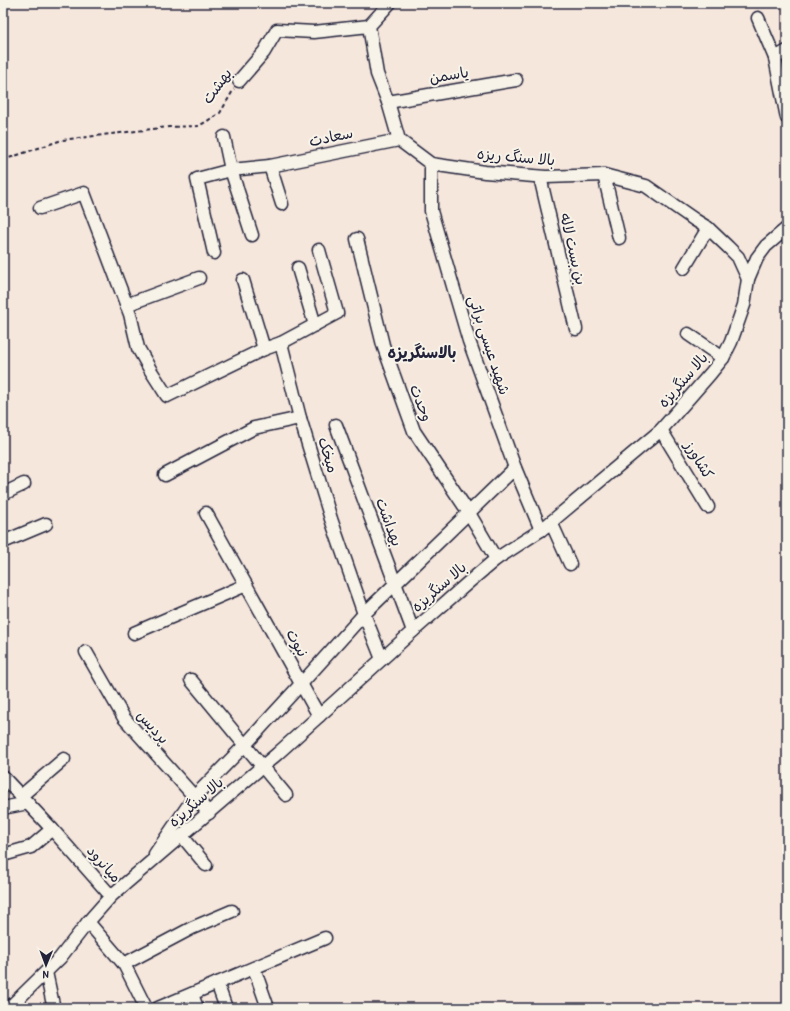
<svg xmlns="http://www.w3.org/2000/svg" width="790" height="1011" font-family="'Patrick Hand','Playpen Sans Arabic',sans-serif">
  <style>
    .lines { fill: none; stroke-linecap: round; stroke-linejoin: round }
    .minor-casing { stroke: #22223b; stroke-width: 15 }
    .path { stroke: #22223b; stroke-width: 2; stroke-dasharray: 4 3; stroke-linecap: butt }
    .minor { stroke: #f7f3e8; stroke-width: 12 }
    .labels { text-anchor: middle; stroke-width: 4; stroke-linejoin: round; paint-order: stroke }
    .street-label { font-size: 15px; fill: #22223b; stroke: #f7f3e8 }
    .neighbourhood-label { font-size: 16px; font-weight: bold; fill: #22223b; stroke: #f7f3e8 }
  </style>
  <rect width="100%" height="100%" fill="#f6e7dd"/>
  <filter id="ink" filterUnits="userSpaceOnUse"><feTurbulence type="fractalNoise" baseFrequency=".025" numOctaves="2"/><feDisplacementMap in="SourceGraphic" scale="8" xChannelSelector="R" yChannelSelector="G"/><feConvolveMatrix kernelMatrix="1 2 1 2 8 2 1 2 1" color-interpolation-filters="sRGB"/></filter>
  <g filter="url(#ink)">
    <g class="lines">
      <defs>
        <g id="minor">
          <path d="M390,3L369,26L377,74L388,102L399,140L431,164L485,172L546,177L604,175L646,186L695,220L708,228L728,247L738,257L748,279"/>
          <path d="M758,18L775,58L787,118"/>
          <path d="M775,58L787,51"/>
          <path d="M239,81L264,52L277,30L314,32L369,26"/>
          <path d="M388,102L516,80"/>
          <path d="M224,137L231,170L270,166L399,140"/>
          <path d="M431,164V211L469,341L515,468L541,530"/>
          <path d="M270,166L282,204"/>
          <path d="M604,175L619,238"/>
          <path d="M540,177L576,329"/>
          <path d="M40,208L84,193L130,314L138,348L151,371L167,396L264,349"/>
          <path d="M357,239L383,345L414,431L469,513L496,559"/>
          <path d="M214,253L197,179L231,170L252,235"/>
          <path d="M298,268L315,325"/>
          <path d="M684,268L708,228"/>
          <path d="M243,280L264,349L281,343L300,418L331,519L364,614L382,659"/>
          <path d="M126,305L199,278"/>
          <path d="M688,334L723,358"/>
          <path d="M281,343L337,313L319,250"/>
          <path d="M336,425L413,631"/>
          <path d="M661,430L708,507"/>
          <path d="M165,475L254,428L300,418"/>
          <path d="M3,494L24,484"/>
          <path d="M206,513L319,716"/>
          <path d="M551,522L570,564"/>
          <path d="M3,542L46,524"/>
          <path d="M134,633L246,585"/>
          <path d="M86,652L124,718L209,813"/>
          <path d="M191,680L286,795"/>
          <path d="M3,777L52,829L111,896"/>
          <path d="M21,796L64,759"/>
          <path d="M3,808L28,803"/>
          <path d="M182,836L206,865"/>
          <path d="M155,854L194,797L245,745L301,684L364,614L515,468"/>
          <path d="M3,855L31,847L52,829"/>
          <path d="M88,922L124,964L192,928L232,911"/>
          <path d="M124,964L146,1008"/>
          <path d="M254,968L268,1008"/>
          <path d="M46,972L52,1000L54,1008"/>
          <path d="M217,983L226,1008"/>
          <path d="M192,994L197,1008"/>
          <path d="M9,1008L60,958L88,922L111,896L277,754L413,631L470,581L496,559L541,530L551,522L661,430L710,374L723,358L731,342L744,305L748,279L757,258L766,246L787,228"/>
          <path d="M158,1008L325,938"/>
        </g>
      </defs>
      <use href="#minor" class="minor-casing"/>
      <path class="path" d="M3,160L62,140L169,127L199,126L220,113L234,89"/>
      <use href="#minor" class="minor"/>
    </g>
  </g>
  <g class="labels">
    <g class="street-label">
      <text transform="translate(449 75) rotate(-9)" y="5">یاسمن</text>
      <text transform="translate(217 86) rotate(-54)" y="5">بهشت</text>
      <text transform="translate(331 137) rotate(-12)" y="5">سعادت</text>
      <text transform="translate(516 157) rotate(5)" y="5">بالا سنگ ریزه</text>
      <text transform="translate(573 249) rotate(77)" y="5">بن بست لاله</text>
      <text transform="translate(489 345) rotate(72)" y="5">شهید عیسی براتی</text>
      <text transform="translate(683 380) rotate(-49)" y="5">بالا سنگریزه</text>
      <text transform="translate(421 403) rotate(69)" y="5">وحدت</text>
      <text transform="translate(328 455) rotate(73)" y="5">میخک</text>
      <text transform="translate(699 460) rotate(59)" y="5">کشاورز</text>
      <text transform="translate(389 522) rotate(70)" y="5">بهداشت</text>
      <text transform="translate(439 587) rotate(-41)" y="5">بالا سنگریزه</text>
      <text transform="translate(297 643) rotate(61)" y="5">نبوت</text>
      <text transform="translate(153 727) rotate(48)" y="5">پردیس</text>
      <text transform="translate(196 802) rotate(-41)" y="5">بالا سنگریزه</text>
      <text transform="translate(104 864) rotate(49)" y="5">میانرود</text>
    </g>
    <g class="neighbourhood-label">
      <text x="422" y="358">بالاسنگریزه</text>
    </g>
  </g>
  <rect width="790" height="1011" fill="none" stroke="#f7f3e8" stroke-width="16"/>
  <rect x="8" y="8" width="774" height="995" fill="none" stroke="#22223b" stroke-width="1.5" filter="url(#ink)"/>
  <g transform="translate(46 965) rotate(181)" stroke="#f7f3e8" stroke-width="3" paint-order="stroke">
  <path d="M0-3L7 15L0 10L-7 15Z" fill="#22223b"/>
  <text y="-6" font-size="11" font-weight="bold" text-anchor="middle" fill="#22223b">N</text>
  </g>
</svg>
